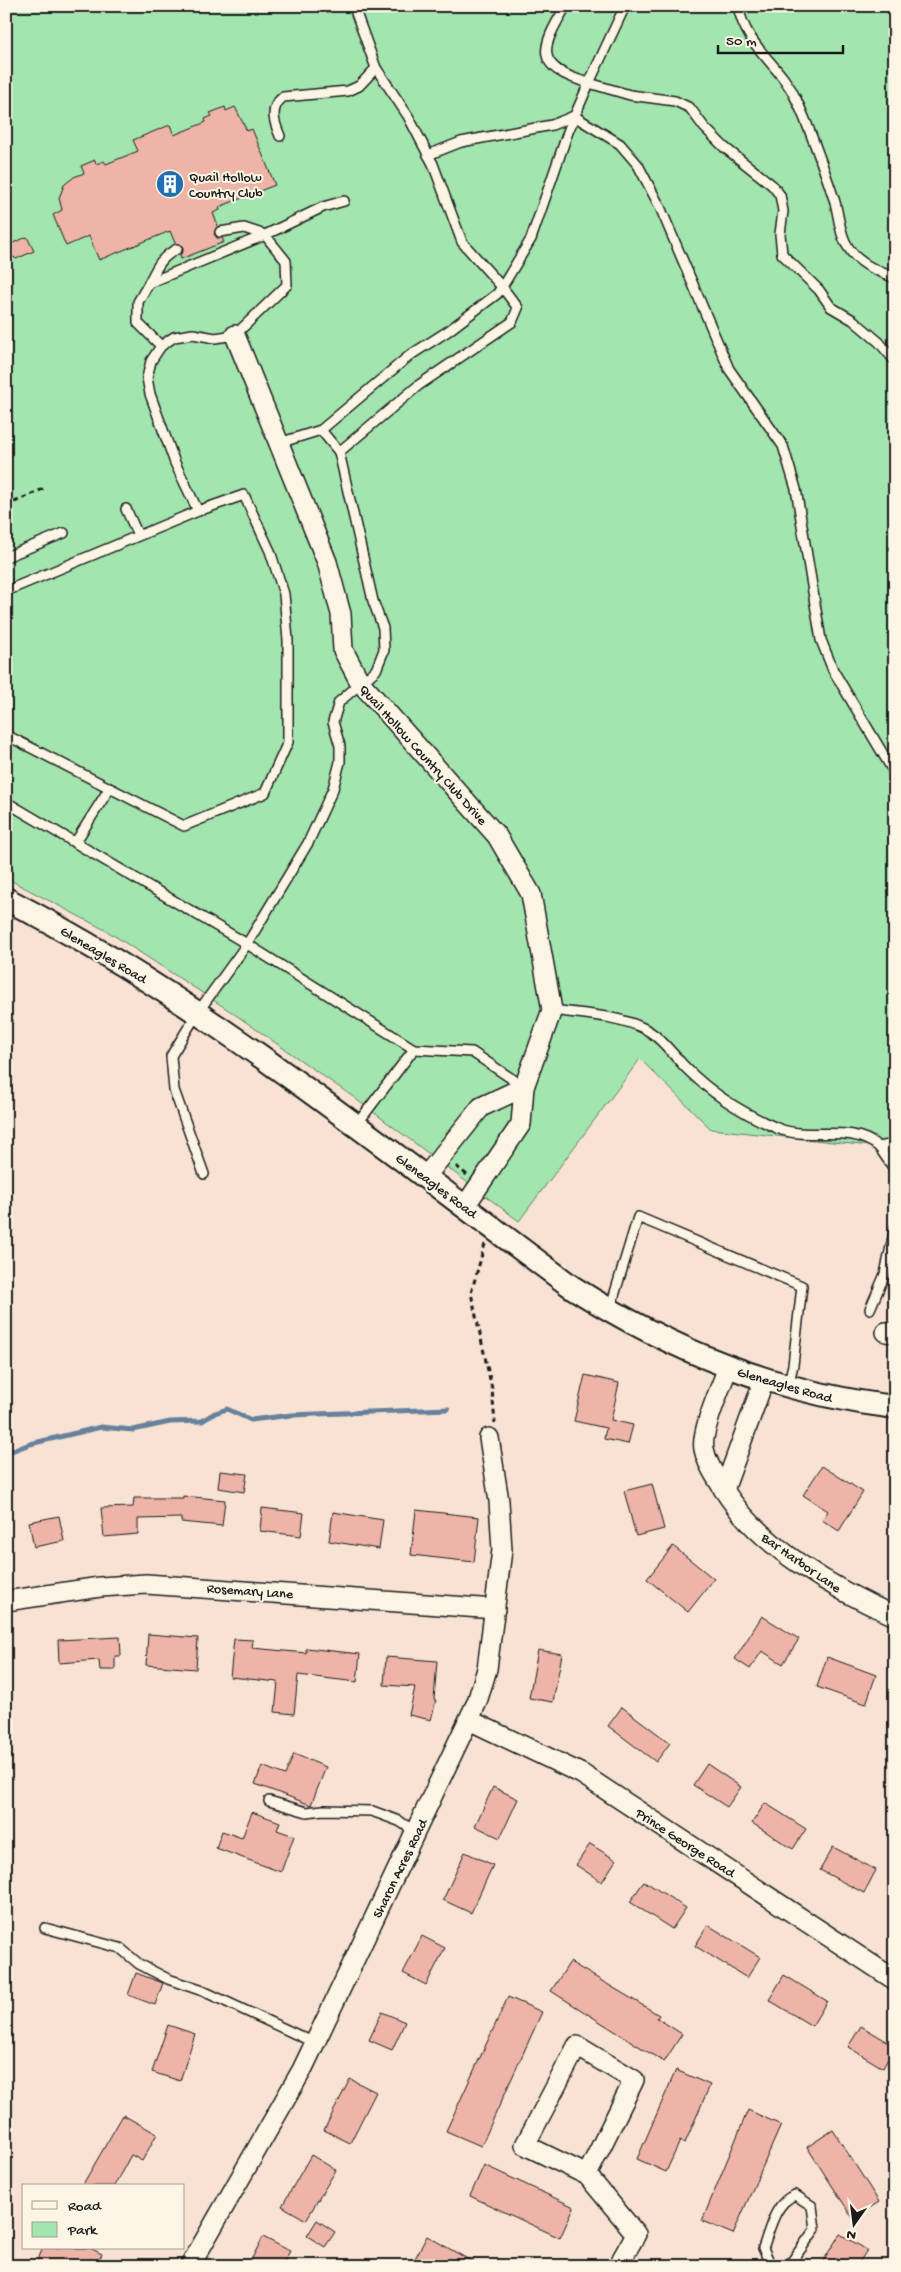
<svg xmlns="http://www.w3.org/2000/svg" width="901" height="2272" font-family="'Gochi Hand',sans-serif">
  <style>
    .green { fill: #a2e5af; stroke: #5f8066 }
    .lines { fill: none; stroke-linecap: round; stroke-linejoin: round }
    .stream { stroke: #66819c; stroke-width: 5 }
    .building { fill: #eeb4a8; stroke: #1c1c1c }
    .service-casing { stroke: #1c1c1c; stroke-width: 12 }
    .minor-casing { stroke: #1c1c1c; stroke-width: 22 }
    .tertiary-casing { stroke: #1c1c1c; stroke-width: 26 }
    .path { stroke: #1c1c1c; stroke-width: 3; stroke-dasharray: 5 4; stroke-linecap: butt }
    .service { stroke: #fcf5e5; stroke-width: 9 }
    .minor { stroke: #fcf5e5; stroke-width: 19 }
    .tertiary { stroke: #fcf5e5; stroke-width: 22 }
    .labels { text-anchor: middle; stroke-width: 4; stroke-linejoin: round; paint-order: stroke }
    .poi-label { font-size: 14px; fill: #1c1c1c; stroke: #fcf5e5; text-anchor: start }
    .street-label { font-size: 14px; fill: #1c1c1c; stroke: #fcf5e5 }
  </style>
  <rect width="100%" height="100%" fill="#f8e2d3"/>
  <filter id="ink" filterUnits="userSpaceOnUse"><feTurbulence type="fractalNoise" baseFrequency=".02" numOctaves="2"/><feDisplacementMap in="SourceGraphic" scale="10" xChannelSelector="R" yChannelSelector="G"/><feConvolveMatrix kernelMatrix="1 2 1 2 8 2 1 2 1" color-interpolation-filters="sRGB"/></filter>
  <g filter="url(#ink)">
    <path class="green" d="M6,6H895V1146L879,1147L711,1129L640,1059L519,1221L349,1094L230,1011L107,931L6,878Z"/>
    <g class="lines">
      <path class="stream" d="M6,1453L30,1444L101,1427L133,1430L170,1422L202,1421L215,1413L227,1409L251,1420L291,1415L448,1409"/>
    </g>
    <g class="building">
      <path d="M225,107L226,111L235,107L247,131L252,129L275,185L219,207L220,210L213,213L218,226L214,234L217,238H222L224,242L181,259L180,255L183,252V246L175,243L170,231L99,260L89,236L66,246L53,215L62,210L59,198L64,185L74,177L84,173L81,166L95,160L96,164L104,161L106,164L138,151L133,140L170,125L174,135L206,122L205,119L212,116L210,113Z"/>
      <path d="M27,237L34,251L16,259L14,257L6,260V246Z"/>
      <path d="M585,1375L619,1383L611,1420L633,1425L628,1444L604,1439L606,1428L574,1421Z"/>
      <path d="M822,1466L863,1492L839,1531L822,1520L828,1511L803,1495Z"/>
      <path d="M220,1471L247,1474L244,1492L218,1488Z"/>
      <path d="M652,1484L664,1529L636,1536L624,1491Z"/>
      <path d="M183,1496L225,1500L222,1526L181,1522V1518L138,1519V1534L104,1537L101,1508L133,1507L134,1498H183Z"/>
      <path d="M262,1508L304,1513L301,1536L260,1531Z"/>
      <path d="M416,1510L479,1517L474,1562L411,1555Z"/>
      <path d="M333,1512L383,1520L379,1549L329,1541Z"/>
      <path d="M59,1516L64,1541L34,1547L29,1522Z"/>
      <path d="M673,1546L714,1579L688,1612L647,1579Z"/>
      <path d="M762,1616L799,1639L783,1664L762,1651L750,1669L735,1659Z"/>
      <path d="M148,1634L198,1638L196,1669L146,1665Z"/>
      <path d="M120,1637L121,1656H115V1670H100L99,1660L59,1663L58,1640Z"/>
      <path d="M234,1639L253,1640L252,1648L306,1653V1648L360,1654L357,1682L298,1675L294,1714L275,1712L278,1682L230,1677Z"/>
      <path d="M538,1650L562,1654L553,1702L529,1698Z"/>
      <path d="M386,1657L437,1661L434,1700H436L431,1720L409,1715L415,1687L384,1685Z"/>
      <path d="M827,1657L876,1675L866,1704L817,1687Z"/>
      <path d="M622,1707L670,1743L656,1762L608,1726Z"/>
      <path d="M294,1754L326,1767L311,1805L255,1784L262,1766L285,1775Z"/>
      <path d="M707,1764L741,1787L727,1807L693,1785Z"/>
      <path d="M493,1787L518,1799L500,1838L475,1826Z"/>
      <path d="M765,1803L806,1829L793,1849L752,1823Z"/>
      <path d="M252,1812L280,1822L277,1830L294,1836L281,1872L216,1848L222,1831L242,1838Z"/>
      <path d="M590,1844L616,1860L602,1882L576,1865Z"/>
      <path d="M833,1847L876,1870L864,1893L820,1870Z"/>
      <path d="M465,1852L493,1865L471,1913L443,1900Z"/>
      <path d="M644,1881L686,1908L672,1929L630,1902Z"/>
      <path d="M708,1925L760,1957L747,1978L695,1946Z"/>
      <path d="M422,1936L445,1948L426,1985L403,1973Z"/>
      <path d="M570,1962L659,2015L657,2018L682,2034L664,2062L551,1991Z"/>
      <path d="M136,1973L163,1983L155,2005L128,1995Z"/>
      <path d="M784,1975L827,2001L812,2026L769,2000Z"/>
      <path d="M508,1997L542,2012L481,2146L446,2131Z"/>
      <path d="M382,2012L405,2022L392,2050L369,2040Z"/>
      <path d="M168,2025L195,2034L180,2081L152,2072Z"/>
      <path d="M861,2026L895,2046L883,2068L848,2047Z"/>
      <path d="M676,2070L710,2085L685,2143L680,2141L666,2172L637,2159Z"/>
      <path d="M350,2079L376,2092L350,2143L324,2130Z"/>
      <path d="M748,2110L781,2125L733,2234L702,2221Z"/>
      <path d="M123,2115L157,2134L142,2161L131,2155L114,2186H82Z"/>
      <path d="M833,2130L879,2202L853,2218L807,2147Z"/>
      <path d="M311,2155L336,2170L306,2220L282,2206Z"/>
      <path d="M484,2165L574,2207L560,2238L470,2196Z"/>
      <path d="M317,2220L335,2232L325,2247L307,2236Z"/>
      <path d="M840,2234L867,2250L857,2266H820Z"/>
      <path d="M427,2236L480,2266H411Z"/>
      <path d="M263,2237L290,2251L282,2266H248Z"/>
      <path d="M43,2248H90L102,2254L96,2266H35Z"/>
    </g>
    <g class="lines">
      <defs>
        <g id="service">
          <path d="M356,6V13L376,68L408,116L433,164L462,242L502,287L531,239L569,129L589,83L630,95L675,101L690,108L704,127L724,147L772,185L780,195L783,211L780,234L782,254L819,290L831,307L853,320L879,342L895,361"/>
          <path d="M566,6C541,48 532,67 589,83L625,6"/>
          <path d="M738,6C746,48 780,64 796,99C811,131 823,166 834,199C839,214 839,234 848,247C858,264 878,271 895,278"/>
          <path d="M280,136C274,122 269,108 283,97L348,91L359,86L376,68"/>
          <path d="M428,155L461,142L552,125L574,116L620,144L638,165L660,207L729,369L783,446L796,489L821,640L833,670L895,774"/>
          <path d="M220,232L244,228L265,235"/>
          <path d="M149,283C157,267 161,257 177,249"/>
          <path d="M161,346L138,323V302L149,283L265,235"/>
          <path d="M279,443L321,430L409,356L448,331L497,294L502,287L518,308L512,322L419,385L339,452"/>
          <path d="M126,509L138,535"/>
          <path d="M6,557L64,533"/>
          <path d="M6,591L198,511"/>
          <path d="M6,735L184,826L265,793L288,742V640L284,594L270,551L244,495L198,511L175,463L150,394L147,378L151,361L161,346L174,337L193,334L215,338L235,335L287,285L286,261L265,235L323,207L344,201"/>
          <path d="M6,802L247,944L414,1049L472,1052L524,1087"/>
          <path d="M75,843L109,789"/>
          <path d="M552,1010C581,1014 614,1015 641,1027C660,1035 672,1054 686,1068C711,1093 744,1114 777,1128C810,1142 849,1122 879,1147L895,1144"/>
          <path d="M357,1124L414,1049"/>
          <path d="M879,1147L895,1170"/>
          <path d="M204,1174L174,1090L171,1056L198,1012L247,944L308,843L333,789L340,762V746L333,722L339,702L376,670L384,650L383,628L373,601L339,452L321,430"/>
          <path d="M610,1309L638,1217L802,1286L793,1365L788,1386"/>
          <path d="M870,1309L885,1274L895,1228"/>
          <path d="M269,1801L307,1812L323,1810L372,1811L399,1821L416,1832"/>
          <path d="M45,1928L120,1948L139,1964L168,1979L203,1991L315,2043"/>
          <path d="M771,2266L763,2248C770,2229 775,2202 795,2195L812,2206L815,2229L790,2264L785,2266"/>
        </g>
        <g id="minor">
          <path d="M235,335L327,562L341,614L343,650L360,682L497,836L531,894L552,1010L524,1087"/>
          <path d="M426,1176L481,1107L524,1087L521,1124L465,1206"/>
          <path d="M886,1332L895,1333"/>
          <path d="M728,1367C722,1385 700,1432 704,1449C707,1464 716,1477 724,1490L764,1380"/>
          <path d="M724,1490C759,1546 835,1590 895,1616"/>
          <path d="M6,1601L100,1587L146,1584L495,1609"/>
          <path d="M469,1720L582,1774L895,1980"/>
          <path d="M587,2175L634,2080L577,2046L525,2145L587,2175L636,2234L618,2266"/>
          <path d="M190,2266L302,2070L477,1702L487,1669L502,1550L499,1501L489,1438"/>
        </g>
        <path id="tertiary" d="M6,899C211,1005 387,1151 572,1287C673,1351 776,1393 895,1407"/>
      </defs>
      <use href="#service" class="service-casing"/>
      <use href="#minor" class="minor-casing"/>
      <use href="#tertiary" class="tertiary-casing"/>
      <g class="path">
        <path d="M6,506L45,488"/>
        <path d="M456,1166L467,1175"/>
        <path d="M485,1244L471,1293L492,1389L495,1423"/>
      </g>
      <use href="#service" class="service"/>
      <use href="#minor" class="minor"/>
      <use href="#tertiary" class="tertiary"/>
    </g>
  </g>
  <defs>
    <symbol id="building-disc" viewBox="-11 -11 22 22"><circle r="9.5" fill="#1f6fb2" stroke="#fcf5e5"/><path d="M-4-6H4V6H1V3H-1V6H-4ZM-2.5-4.3h1.7v1.8h-1.7ZM.8-4.3h1.7v1.8H.8ZM-2.5-1h1.7V.8h-1.7ZM.8-1h1.7V.8H.8Z" fill="#fff"/></symbol>
  </defs>
  <g fill-rule="evenodd">
    <use href="#building-disc" x="154" y="168" width="32" height="32"/>
  </g>
  <g class="labels">
    <g class="poi-label">
      <text x="189" y="181">Quail Hollow<tspan x="189" dy="16">Country Club</tspan></text>
    </g>
    <g class="street-label">
      <text transform="translate(424 754) rotate(48)" y="5">Quail Hollow Country Club Drive</text>
      <text transform="translate(104 954) rotate(31)" y="5">Gleneagles Road</text>
      <text transform="translate(437 1185) rotate(37)" y="5">Gleneagles Road</text>
      <text transform="translate(785 1384) rotate(16)" y="5">Gleneagles Road</text>
      <text transform="translate(802 1562) rotate(35)" y="5">Bar Harbor Lane</text>
      <text transform="translate(250 1590) rotate(4)" y="5">Rosemary Lane</text>
      <text transform="translate(686 1842) rotate(33)" y="5">Prince George Road</text>
      <text transform="translate(399 1868) rotate(-64)" y="5">Sharon Acres Road</text>
    </g>
  </g>
  <rect width="901" height="2272" fill="none" stroke="#fcf5e5" stroke-width="25"/>
  <rect x="12" y="12" width="876" height="2247" fill="none" stroke="#1c1c1c" stroke-width="2" filter="url(#ink)"/>
  <rect x="22" y="2184" width="162" height="65" fill="#fcf5e5" stroke="#a29e95"/>
  <rect x="32" y="2201" width="25" height="8" fill="#fcf5e5" stroke="#a29e95"/>
  <text x="68" y="2210" font-size="15" fill="#1c1c1c">Road</text>
  <rect x="32" y="2222" width="25" height="15" fill="#a2e5af" stroke="#a29e95"/>
  <text x="68" y="2234" font-size="15" fill="#1c1c1c">Park</text>
  <g transform="translate(854 2224) rotate(194)" stroke="#fcf5e5" stroke-width="4" paint-order="stroke">
  <path d="M0-4L9 19L0 12L-9 19Z" fill="#1c1c1c"/>
  <text y="-8" font-size="14" font-weight="bold" text-anchor="middle" fill="#1c1c1c">N</text>
  </g>
  <path d="M718 45v8h125v-8" fill="none" stroke="#1c1c1c" stroke-width="2.5"/>
  <text x="726" y="45" font-size="15" fill="#1c1c1c" stroke="#fcf5e5" stroke-width="4" paint-order="stroke">50 m</text>
</svg>
